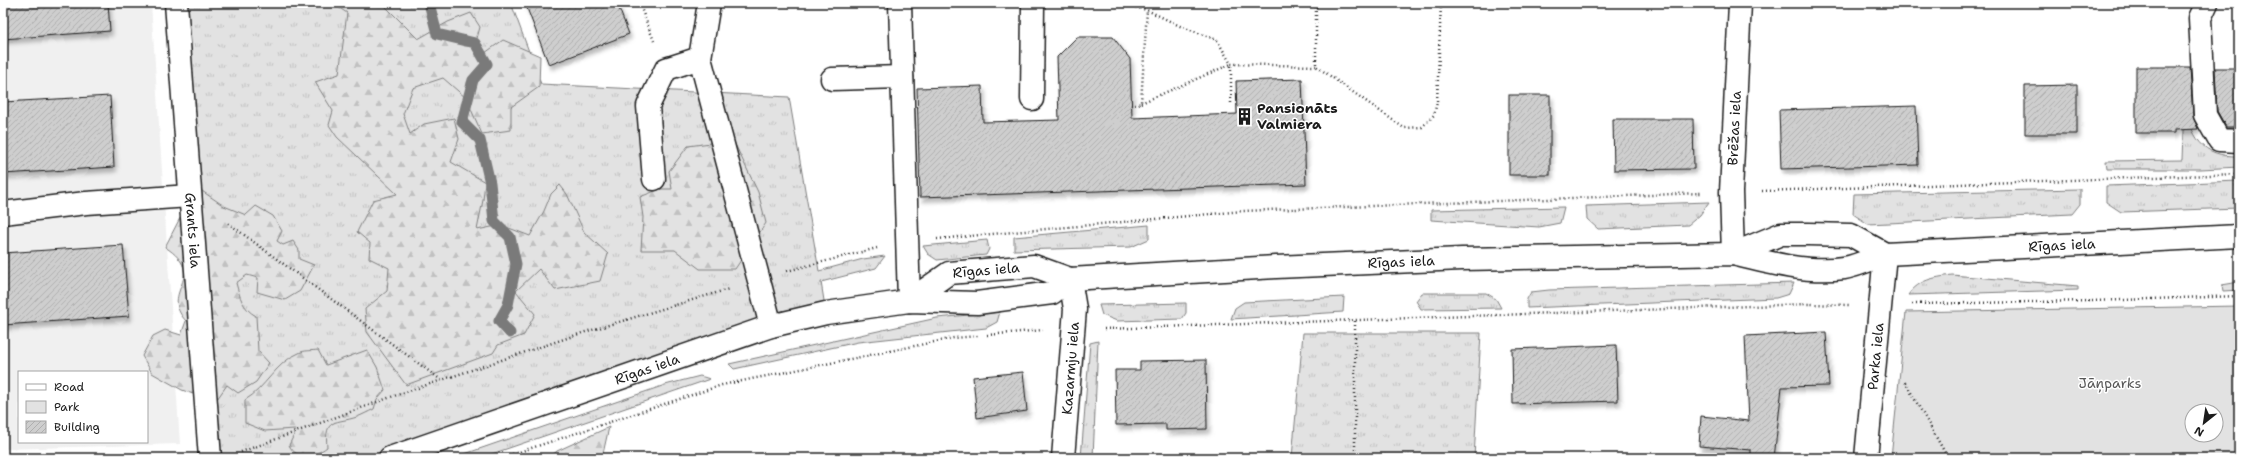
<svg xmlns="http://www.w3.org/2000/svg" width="2242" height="461" font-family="'Shantell Sans',sans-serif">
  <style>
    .built { fill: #f0f0f0; fill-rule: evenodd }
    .grass { fill: url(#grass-tufts); stroke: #7f7f7f }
    .forest { fill: url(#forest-firs); stroke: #7f7f7f }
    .park { fill: #e2e2e2; stroke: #7f7f7f; fill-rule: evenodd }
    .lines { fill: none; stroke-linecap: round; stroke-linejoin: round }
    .stream { stroke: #7a7a7a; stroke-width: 11 }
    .building { fill: url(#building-hatch); stroke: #1c1c1c; filter: url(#shadow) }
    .minor-casing { stroke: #1c1c1c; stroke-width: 25 }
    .major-casing { stroke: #1c1c1c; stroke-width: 25 }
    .path { stroke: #1c1c1c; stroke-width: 2.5; stroke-dasharray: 1 3; stroke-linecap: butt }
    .minor { stroke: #fff; stroke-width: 22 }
    .major { stroke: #fff; stroke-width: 22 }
    .labels { text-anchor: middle; stroke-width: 3; stroke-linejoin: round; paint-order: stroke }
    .poi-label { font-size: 14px; font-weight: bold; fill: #1c1c1c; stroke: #fff; text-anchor: start }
    .street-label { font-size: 14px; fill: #1c1c1c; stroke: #fff }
    .park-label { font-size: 14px; fill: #575757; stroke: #fff }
  </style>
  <defs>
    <pattern id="grass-tufts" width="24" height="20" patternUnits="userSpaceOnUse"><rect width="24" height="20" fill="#e2e2e2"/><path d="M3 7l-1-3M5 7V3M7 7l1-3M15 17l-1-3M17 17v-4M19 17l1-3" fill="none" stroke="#c1c1c1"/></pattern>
    <pattern id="forest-firs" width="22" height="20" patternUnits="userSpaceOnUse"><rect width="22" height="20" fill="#e2e2e2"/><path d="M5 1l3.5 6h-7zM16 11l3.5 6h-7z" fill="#c1c1c1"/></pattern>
    <pattern id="building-hatch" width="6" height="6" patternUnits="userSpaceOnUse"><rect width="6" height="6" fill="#cecece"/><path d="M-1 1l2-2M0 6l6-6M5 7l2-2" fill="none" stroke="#b0b0b0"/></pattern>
    <filter id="shadow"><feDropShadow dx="2.5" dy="4.5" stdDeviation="2" flood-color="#0004"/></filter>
  </defs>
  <rect width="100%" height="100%" fill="#fff"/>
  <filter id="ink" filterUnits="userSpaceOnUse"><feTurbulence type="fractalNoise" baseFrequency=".025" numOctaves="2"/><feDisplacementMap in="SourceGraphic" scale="8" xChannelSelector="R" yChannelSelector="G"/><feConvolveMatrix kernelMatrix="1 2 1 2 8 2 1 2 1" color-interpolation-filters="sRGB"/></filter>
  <g filter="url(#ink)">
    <path class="built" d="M151,3L180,444L3,449V4ZM19,372H147V442H19Z"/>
    <g class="grass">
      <path d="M176,3H511L541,84L789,97L819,271L863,259L885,256L876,268L821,282L826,313L382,458H210Z"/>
      <path d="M2184,103C2192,136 2200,157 2239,156V167L2201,169H2107L2106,161L2182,160Z"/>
      <path d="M2239,181V208L2121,212L2106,202V186Z"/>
      <path d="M2080,189V204L2072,214L1868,224L1853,214L1854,194Z"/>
      <path d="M1709,202L1700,215L1688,225L1598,229L1587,219L1586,206Z"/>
      <path d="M1564,207L1560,223L1539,227L1431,220V210Z"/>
      <path d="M1149,225V239L1131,247L1014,250V237Z"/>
      <path d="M987,240L989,249L986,255L937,260L928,254L923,246Z"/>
      <path d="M1952,275L2078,286V290L1908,295C1920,279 1933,278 1952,275Z"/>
      <path d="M2239,282V290L2223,291L2222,285Z"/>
      <path d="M1794,283L1789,294L1776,298L1527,308V299L1531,292L1549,290Z"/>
      <path d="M1422,293H1486L1496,299L1501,308L1421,309L1416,301Z"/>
      <path d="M1344,297L1343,312L1231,319L1235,308L1244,302Z"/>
      <path d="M1186,303V313L1182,319L1117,321L1102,315L1099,305Z"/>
      <path d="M1000,312L997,322L986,328L858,342L734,369L729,364L937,318Z"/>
      <path d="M1303,333H1481L1474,458H1292Z"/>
      <path d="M1098,341L1093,458H1081L1090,343Z"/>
      <path d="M700,376L710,379L480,458H453L665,385Z"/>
    </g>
    <g class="forest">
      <path d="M332,3H385L384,5L418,39L448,22L471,13L480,27L475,46L485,53L503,40L540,56L539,87L511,107V130L482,134L466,98L443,78L413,88L403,114L410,134L424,124L454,118L459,139L451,162L485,182L483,200L477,230L501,225L530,236L544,211L551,194L560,185L567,194L584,232L608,254L600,281L555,290L539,269L516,291L535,314L524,335L498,345L493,353L406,385L367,332L365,309L387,291L389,268L369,258L370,243L357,232L373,200L397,194L337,137L329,125L333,111L315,82L339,74L347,13Z"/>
      <path d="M733,140L758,192L766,223L735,269H700L675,250H641L643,217L640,197L660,189H672L669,171L688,146Z"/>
      <path d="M202,191L224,206L246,215L256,206L273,216L282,231L277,241L283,245L293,241L299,250V259L314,265L300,291L285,300L257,292L258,278L247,275L236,283C240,297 242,308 256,316L258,351L269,363L256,382L238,393L227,385L215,402L182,390L152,373L142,356L153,336L165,330L181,335L186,321C158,291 210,276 165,247L180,218Z"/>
      <path d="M318,350L326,365L367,350L377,367L385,390L377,399L374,409C368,412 362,415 357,417C336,424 324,417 327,447C314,457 297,461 289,445L294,435V429L265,431L245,423V400C265,389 276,362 299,353C304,350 312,351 318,350Z"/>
      <path d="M609,427L602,458H549L557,451Z"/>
    </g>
    <path class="park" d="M2239,306V458H1891L1906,312ZM2192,411H2216V435H2192Z"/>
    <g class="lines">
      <path class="stream" d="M429,3L437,34L475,43L487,64L473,80L462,122L480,140L490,183L494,221L510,237L516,264L508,305L499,321L510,333"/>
    </g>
    <g class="building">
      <path d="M3,3H108L110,31L3,39Z"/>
      <path d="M525,3H617L629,34L549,65Z"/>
      <path d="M1077,37H1113L1130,59L1132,118L1237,114L1236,81L1302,79L1306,184L920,197L917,88L982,86L983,122L1059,120L1057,57Z"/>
      <path d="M2136,67H2190L2193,116L2198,129L2175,130V133H2136Z"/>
      <path d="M2215,68H2239V127H2226L2217,111Z"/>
      <path d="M2077,85V134H2025V86Z"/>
      <rect x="1509" y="95" width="41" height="80"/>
      <path d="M110,96L114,167L3,174V102Z"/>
      <path d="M1916,106L1918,165L1781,169L1779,110Z"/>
      <path d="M1613,119H1693L1694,169L1614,170Z"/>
      <path d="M123,245L129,316L3,325V253Z"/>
      <path d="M1826,332L1829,386L1782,387L1774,458H1751V450L1699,446L1701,416L1749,421L1745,336Z"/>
      <path d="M1616,345L1618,401L1513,404L1512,349Z"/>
      <path d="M1206,360L1207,429L1166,430V424L1116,425L1115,370H1140V361Z"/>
      <path d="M1023,372L1027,411L977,418L973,377Z"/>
    </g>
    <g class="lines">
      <defs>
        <g id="minor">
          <path id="s1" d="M176,3L210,458"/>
          <path d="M709,3L700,58L771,326"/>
          <path d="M900,3L909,301"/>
          <path d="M2207,3L2200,18L2205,115L2219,140L2239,141"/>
          <path d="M832,79L902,77"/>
          <path d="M1032,99L1033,3"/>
          <path d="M654,179L648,106L666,69L700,58"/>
          <path d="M3,213L86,203L190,196"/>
          <path id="s2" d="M1733,254L1731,192L1740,3"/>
          <path id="s3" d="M1063,458L1075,309L1070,279"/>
          <path id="s4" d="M1866,458L1885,254"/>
        </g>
        <g id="major">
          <path d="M1733,254L1781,234H1808L1851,235L1885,254"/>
          <path id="s5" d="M909,301L949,273L1034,266L1070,279L1276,267L1462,259L1733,254C1769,263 1807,273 1844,268C1857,266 1872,259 1885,254L2239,236"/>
          <path id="s6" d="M390,458L771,326L826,313L909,301L977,303L1052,293L1070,279"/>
        </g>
      </defs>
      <use href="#minor" class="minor-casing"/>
      <use href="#major" class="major-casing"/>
      <g class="path">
        <path d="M639,3L654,41"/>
        <path d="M1064,3L1121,4L1147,10L1180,26L1217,40L1231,64L1316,66"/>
        <path d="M1316,3V66L1404,128L1422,127L1434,115L1437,102L1441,3"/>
        <path d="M1141,103L1231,64V104"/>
        <path d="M1131,106L1141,103L1147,10"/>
        <path d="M1762,191L2239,174"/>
        <path d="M228,223L441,380"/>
        <path d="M937,239L1243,211L1701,193"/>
        <path d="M787,271L877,248"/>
        <path d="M1912,304L2092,301L2239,296"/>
        <path d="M1104,329L1808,304L1849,305"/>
        <path d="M987,335L1043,330"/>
        <path d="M1905,382L1948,458"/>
        <path d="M241,452L391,397L582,333L729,289"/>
        <path d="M501,458L722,385L954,338L978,336"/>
        <path d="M1355,458V320"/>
      </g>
      <use href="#minor" class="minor"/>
      <use href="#major" class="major"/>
    </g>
  </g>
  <defs>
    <symbol id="building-bare" viewBox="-9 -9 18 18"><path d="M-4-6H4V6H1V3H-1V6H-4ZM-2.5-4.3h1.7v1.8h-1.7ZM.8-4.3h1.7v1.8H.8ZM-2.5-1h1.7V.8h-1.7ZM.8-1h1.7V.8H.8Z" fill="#1c1c1c" stroke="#fff" stroke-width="2.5" paint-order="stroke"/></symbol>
  </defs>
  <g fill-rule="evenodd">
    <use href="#building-bare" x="1232" y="104" width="25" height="25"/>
  </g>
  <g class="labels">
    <g class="poi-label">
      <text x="1257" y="113">Pansionāts<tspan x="1257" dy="16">Valmiera</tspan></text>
    </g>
    <g class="street-label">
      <text dy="5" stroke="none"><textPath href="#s2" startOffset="126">Brēžas iela</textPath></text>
      <text dy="5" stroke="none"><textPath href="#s1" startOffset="228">Grants iela</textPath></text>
      <text dy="5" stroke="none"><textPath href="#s5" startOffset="1169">Rīgas iela</textPath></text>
      <text dy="5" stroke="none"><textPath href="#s5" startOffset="504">Rīgas iela</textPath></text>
      <text dy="5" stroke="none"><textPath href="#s5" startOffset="86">Rīgas iela</textPath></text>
      <text dy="5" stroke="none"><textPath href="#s4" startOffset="102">Parka iela</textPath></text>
      <text dy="5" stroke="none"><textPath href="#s3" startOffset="90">Kazarmju iela</textPath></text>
      <text dy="5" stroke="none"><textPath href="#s6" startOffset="272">Rīgas iela</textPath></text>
    </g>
    <g class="park-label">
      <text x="2110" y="388">Jāņparks</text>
    </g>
  </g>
  <rect width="2242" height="461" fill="none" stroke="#fff" stroke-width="16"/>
  <rect x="8" y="8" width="2226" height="445" fill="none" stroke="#1c1c1c" stroke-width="1.5" filter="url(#ink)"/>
  <rect x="18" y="371" width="130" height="72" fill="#ffffff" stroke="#a4a4a4"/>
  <rect x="26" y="384" width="20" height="6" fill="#ffffff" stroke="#a4a4a4"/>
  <text x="54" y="391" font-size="12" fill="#1c1c1c">Road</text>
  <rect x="26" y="401" width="20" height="12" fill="#e2e2e2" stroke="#a4a4a4"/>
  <text x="54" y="411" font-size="12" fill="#1c1c1c">Park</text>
  <rect x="26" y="421" width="20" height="12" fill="url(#building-hatch)" stroke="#a4a4a4"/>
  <text x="54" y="431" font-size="12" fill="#1c1c1c">Building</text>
  <g transform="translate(2204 423) rotate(210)"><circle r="19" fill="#ffffff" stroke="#a4a4a4"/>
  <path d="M0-3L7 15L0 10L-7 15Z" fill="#1c1c1c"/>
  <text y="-6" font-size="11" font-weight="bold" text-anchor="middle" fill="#1c1c1c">N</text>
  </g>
</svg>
